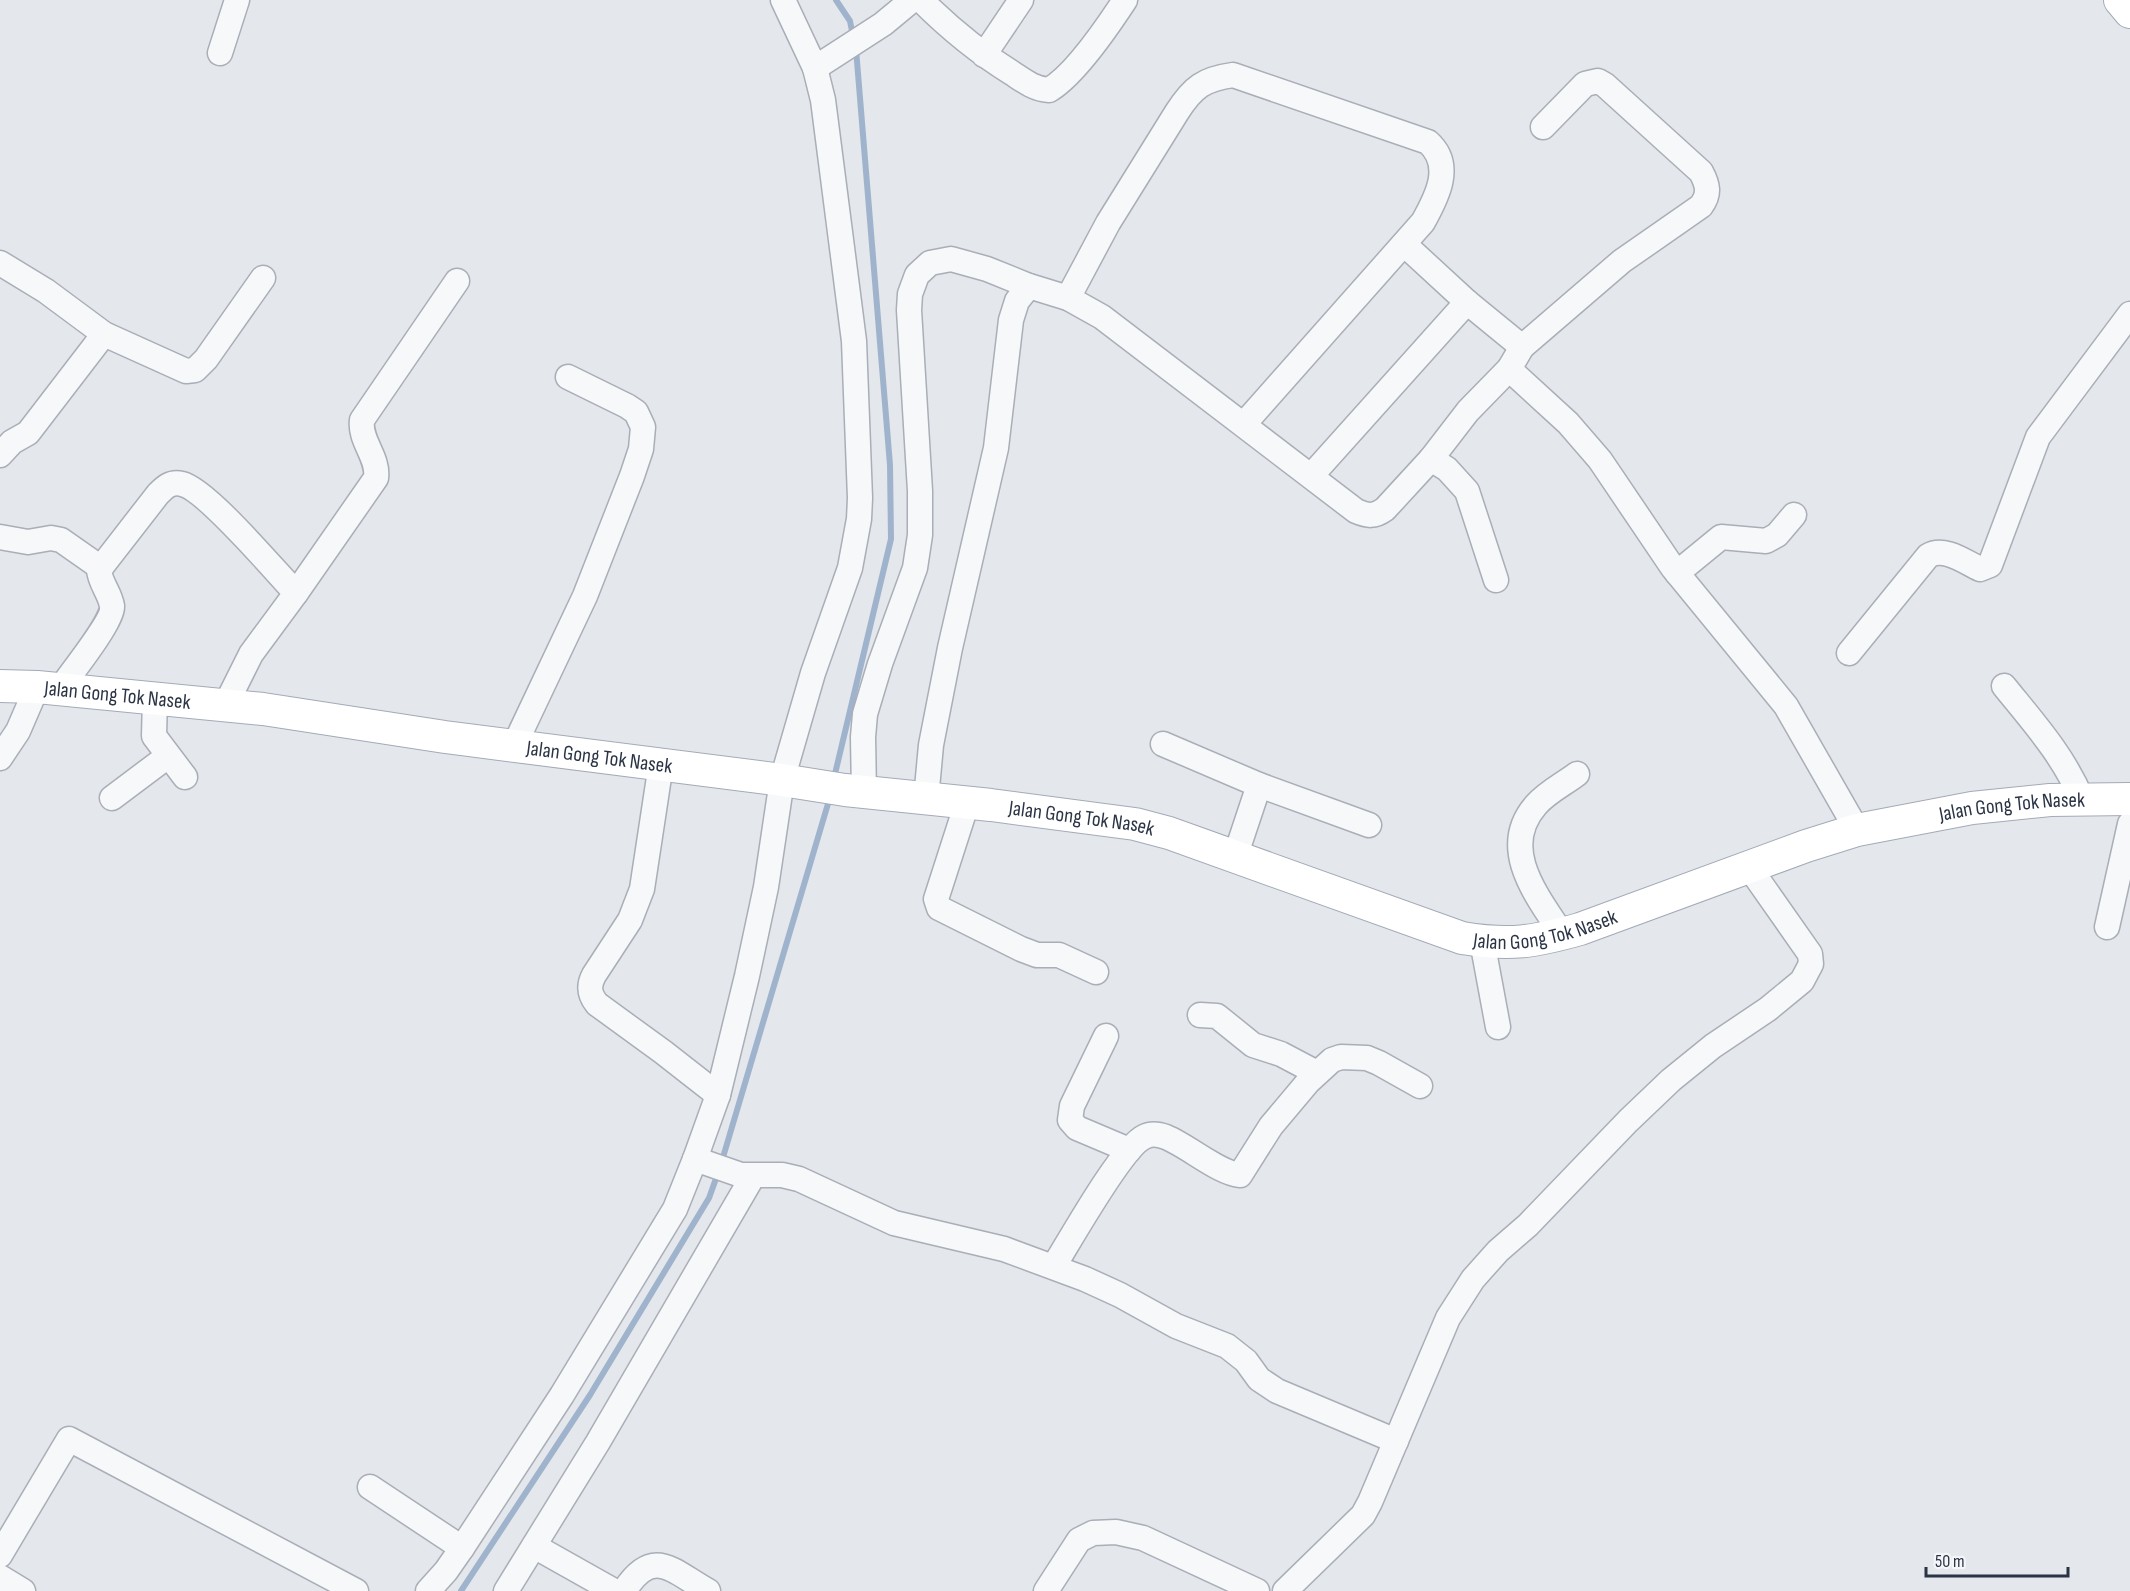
<svg xmlns="http://www.w3.org/2000/svg" width="2130" height="1591" font-family="'Sofia Sans Condensed',sans-serif">
  <style>
    .lines { fill: none; stroke-linecap: round; stroke-linejoin: round }
    .stream { stroke: #9fb4cc; stroke-width: 6 }
    .minor-casing { stroke: #a9aeb7; stroke-width: 27 }
    .major-casing { stroke: #a3abb8; stroke-width: 34 }
    .minor { stroke: #f7f8fa; stroke-width: 24 }
    .major { stroke: #fff; stroke-width: 32 }
    .labels { text-anchor: middle; stroke-width: 4.5; stroke-linejoin: round; paint-order: stroke }
    .street-label { font-size: 21px; fill: #2b3445; stroke: #f4f6f9 }
  </style>
  <rect width="100%" height="100%" fill="#e4e7ec"/>
  <g class="lines">
    <g class="stream">
      <path d="M836,0L850,21L853,36"/>
      <path d="M834,778L891,539L890,465L856,49"/>
      <path d="M721,1164L830,797"/>
      <path d="M461,1591L590,1395L709,1198L718,1173"/>
    </g>
    <defs>
      <g id="minor">
        <path d="M921,0C949,28 978,52 1012,73C1024,81 1034,89 1049,90C1075,75 1108,26 1125,0"/>
        <path d="M220,53L237,0"/>
        <path d="M984,55L1021,0"/>
        <path d="M815,68L883,24L912,0"/>
        <path d="M1404,244L1467,302L1522,347"/>
        <path d="M0,263L46,291L104,334L186,371L195,370L206,359L263,278"/>
        <path d="M1068,298L1108,223L1177,112C1193,87 1204,79 1233,75L1428,142C1454,165 1437,197 1423,222L1244,424"/>
        <path d="M1509,369L1568,423L1600,460L1673,568L1786,706L1857,830"/>
        <path d="M0,455L12,442L28,433L104,334"/>
        <path d="M1431,459L1447,469L1467,491L1496,580"/>
        <path d="M1311,476L1467,302"/>
        <path d="M0,537L28,542L51,538L61,540L101,568"/>
        <path d="M1677,573L1721,537L1766,541L1777,535L1794,515"/>
        <path d="M296,593L376,478C379,457 359,441 362,420L457,281"/>
        <path d="M1849,653L1928,556C1944,546 1965,562 1980,569L1990,565L2038,437L2130,314"/>
        <path d="M2004,686C2033,722 2064,756 2082,800"/>
        <path d="M59,690C69,676 114,620 112,606C110,593 100,583 99,570L158,494C165,487 171,481 182,484C206,489 275,571 296,593L251,654L225,706"/>
        <path d="M155,698L154,736L185,777"/>
        <path d="M1163,744L1259,785L1235,857"/>
        <path d="M514,746L585,596L632,476L641,449L643,427L636,412L627,406L568,377"/>
        <path d="M0,758L18,731L37,687"/>
        <path d="M661,764L642,889L630,920L594,975C588,986 589,994 597,1004L663,1052L718,1095"/>
        <path d="M1259,785L1369,825"/>
        <path d="M864,793L863,737L865,714L880,664L915,568L920,535V491L909,310L910,294L917,275L930,263L951,259L987,269L1029,286L1068,298L1102,317L1356,511C1368,516 1374,517 1385,509L1431,459L1468,411L1509,369L1522,347L1622,261L1701,206C1710,194 1708,185 1701,172L1605,85L1598,81L1585,84L1543,127"/>
        <path d="M112,798L168,756"/>
        <path d="M926,799L931,745L950,648L996,448L1011,320L1017,301L1029,286"/>
        <path d="M967,803L938,893L936,899L939,908L1021,949L1037,955H1059L1096,972"/>
        <path d="M2107,927L2130,824"/>
        <path d="M1562,934C1537,896 1498,848 1536,805C1547,792 1564,784 1577,774"/>
        <path d="M1482,941L1498,1027"/>
        <path d="M1200,1015L1217,1016L1253,1045L1281,1054L1317,1073"/>
        <path d="M1106,1036L1072,1106L1070,1120L1077,1128L1129,1150"/>
        <path d="M695,1159L741,1175H782L799,1179L894,1223L1004,1249L1085,1279L1120,1295L1176,1326L1227,1346L1246,1361L1259,1379L1277,1391L1396,1441"/>
        <path d="M1054,1266C1069,1242 1122,1147 1144,1137C1151,1133 1158,1134 1166,1137C1188,1146 1219,1173 1240,1175L1271,1126L1308,1082L1332,1060L1341,1057L1367,1058L1379,1063L1420,1086"/>
        <path d="M370,1487L462,1548"/>
        <path d="M534,1546L614,1591"/>
        <path d="M0,1555L69,1439L356,1591"/>
        <path d="M0,1577L23,1591"/>
        <path d="M428,1591L446,1571L462,1548L562,1395L675,1209L695,1159L718,1095L747,976L766,887L782,780L813,673L850,568L859,519L860,498L854,341L823,100L815,68L783,0"/>
        <path d="M506,1591L598,1442L753,1176"/>
        <path d="M624,1591C653,1546 671,1570 708,1591"/>
        <path d="M1046,1591L1079,1540L1093,1533L1116,1532L1143,1538L1257,1591"/>
        <path d="M1285,1591L1363,1515L1370,1502L1448,1318L1473,1279L1498,1251L1528,1225L1628,1121L1671,1080L1713,1046L1768,1009L1802,981L1811,964L1810,954L1749,867"/>
      </g>
      <g id="major">
        <path d="M2120,0L2130,12"/>
        <path id="s1" d="M0,686L37,687L263,709L445,737L782,780L845,790L991,805L1135,824L1169,833L1462,938C1510,946 1534,942 1580,929L1806,846L1857,830L1972,808L2050,800L2130,799"/>
      </g>
    </defs>
    <use href="#minor" class="minor-casing"/>
    <use href="#major" class="major-casing"/>
    <use href="#minor" class="minor"/>
    <use href="#major" class="major"/>
  </g>
  <g class="labels">
    <g class="street-label">
      <text dy="7" stroke="none"><textPath href="#s1" startOffset="118">Jalan Gong Tok Nasek</textPath></text>
      <text dy="7" stroke="none"><textPath href="#s1" startOffset="604">Jalan Gong Tok Nasek</textPath></text>
      <text dy="7" stroke="none"><textPath href="#s1" startOffset="2061">Jalan Gong Tok Nasek</textPath></text>
      <text dy="7" stroke="none"><textPath href="#s1" startOffset="1090">Jalan Gong Tok Nasek</textPath></text>
      <text dy="7" stroke="none"><textPath href="#s1" startOffset="1575">Jalan Gong Tok Nasek</textPath></text>
    </g>
  </g>
  <path d="M1926 1567v9h142v-9" fill="none" stroke="#2b3445" stroke-width="3"/>
  <text x="1935" y="1567" font-size="18" fill="#2b3445" stroke="#f4f6f9" stroke-width="4.5" paint-order="stroke">50 m</text>
</svg>
